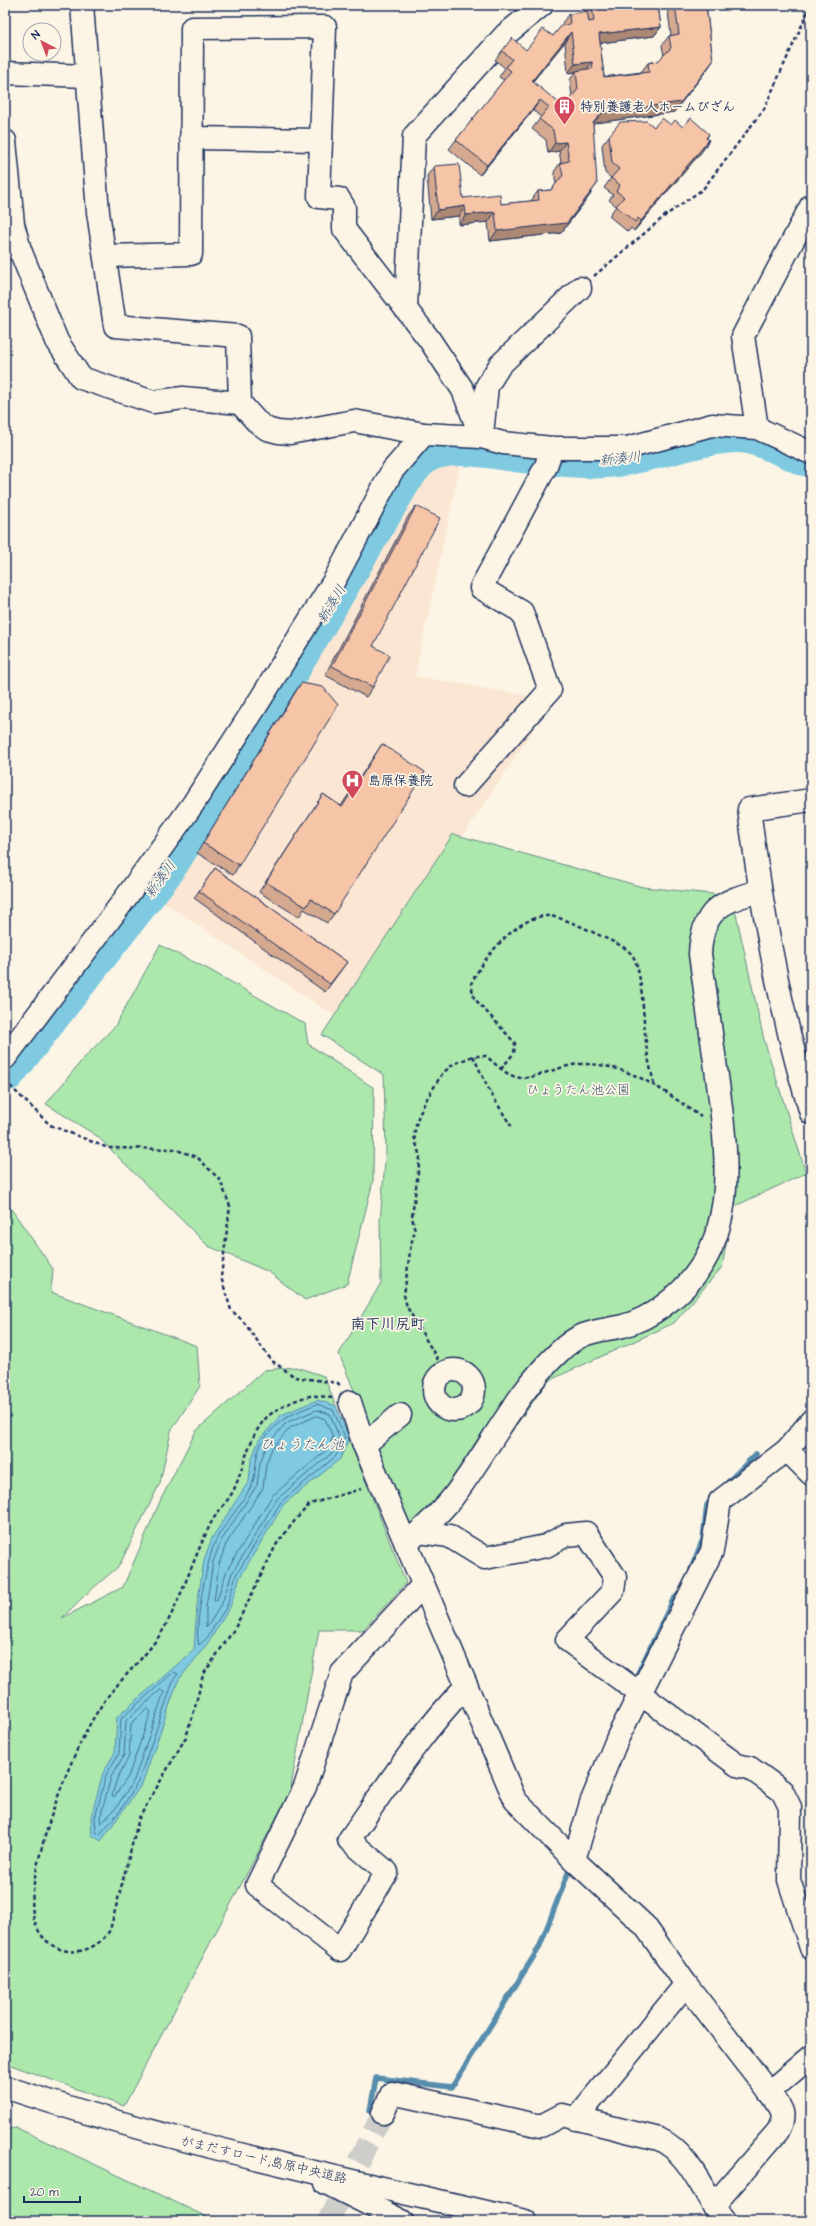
<svg xmlns="http://www.w3.org/2000/svg" width="816" height="2226" font-family="'Architects Daughter','Klee One',sans-serif">
  <style>
    .built { fill: #fae6d2 }
    .green { fill: #ace7ac; stroke: #648b85 }
    .water { fill: #7fcae0; stroke: #578cac }
    .lines { fill: none; stroke-linecap: round; stroke-linejoin: round }
    .shore { stroke: #436d92; stroke-width: 1 }
    .stream { stroke: #578cac; stroke-width: 5.5 }
    .river { stroke: #7fcae0; stroke-width: 34 }
    .minor-tunnel { stroke: #cfcdca; stroke-width: 22; stroke-dasharray: 22 11; stroke-linecap: butt }
    .minor-casing { stroke: #1b2f5e; stroke-width: 25 }
    .highway-casing { stroke: #1b2f5e; stroke-width: 25 }
    .path { stroke: #1b2f5e; stroke-width: 2.5; stroke-dasharray: 4 3; stroke-linecap: butt }
    .minor { stroke: #fcf5e5; stroke-width: 22 }
    .highway { stroke: #fcf5e5; stroke-width: 22 }
    .wall { fill: #d4a98f; stroke: #1b2f5e; fill-rule: evenodd }
    .shaded-wall { fill: #ac8974; stroke: #1b2f5e }
    .building { fill: #f6c4a6; stroke: #1b2f5e; fill-rule: evenodd }
    .labels { text-anchor: middle; stroke-width: 3.5; stroke-linejoin: round; paint-order: stroke }
    .poi-label { font-size: 13px; font-weight: bold; fill: #1b2f5e; stroke: #fcf5e5; text-anchor: start }
    .park-label { font-size: 13px; fill: #38546e; stroke: #fcf5e5 }
    .street-label { font-size: 13px; fill: #1b2f5e; stroke: #fcf5e5 }
    .water-label { font-size: 14px; font-style: italic; fill: #34567e; stroke: #fcf5e5 }
    .quarter-label { font-size: 15px; font-weight: bold; fill: #1b2f5e; stroke: #fcf5e5 }
  </style>
  <rect width="100%" height="100%" fill="#fcf5e5"/>
  <filter id="ink" filterUnits="userSpaceOnUse"><feTurbulence type="fractalNoise" baseFrequency=".025" numOctaves="2"/><feDisplacementMap in="SourceGraphic" scale="8" xChannelSelector="R" yChannelSelector="G"/><feConvolveMatrix kernelMatrix="1 2 1 2 8 2 1 2 1" color-interpolation-filters="sRGB"/></filter>
  <g filter="url(#ink)">
    <path class="built" d="M461,461L415,676L553,700L341,1020L160,900L410,485L428,470L443,463Z"/>
    <g class="green">
      <path d="M453,834L643,887L732,896L764,1040L806,1173L733,1207L722,1267L674,1323L548,1381L501,1446L414,1536L339,1354L381,1283L380,1221L386,1150L384,1075L322,1035Z"/>
      <path d="M160,945L208,969L305,1024L308,1044L374,1088L373,1181L347,1284L305,1300L269,1272L208,1246L97,1136L46,1104L83,1059L115,1026Z"/>
      <path d="M5,1200L53,1269L51,1292L197,1346L200,1386L171,1431L160,1483L119,1566L84,1596L62,1618L123,1587L161,1499L196,1431L264,1370L296,1367L324,1376L406,1583L363,1630H319L290,1792L124,2106L5,2063Z"/>
      <path d="M17,2128L207,2217V2221H5V2129Z"/>
    </g>
    <path class="water" d="M317,1400L336,1406L349,1438L340,1459L284,1504L240,1577L230,1607L210,1640L178,1681L142,1784L101,1841L92,1835L91,1817L103,1773L115,1752L117,1717L194,1650L197,1606L204,1560L212,1538L249,1481L251,1461L259,1440L281,1415Z"/>
    <g class="lines">
      <g class="shore">
        <path d="M317,1404L333,1410L345,1437L336,1456L281,1502L236,1575L227,1606L207,1638L199,1645C193,1630 208,1553 217,1538C225,1524 249,1494 253,1482C257,1468 254,1454 263,1441C278,1419 293,1413 317,1404Z"/>
        <path d="M317,1410L330,1414L339,1437L332,1453L277,1499L232,1573L222,1603L208,1626L206,1627V1607L213,1562L221,1541L257,1485L260,1463L267,1445L286,1423Z"/>
        <path d="M317,1416L325,1419L333,1437L328,1449L272,1496L227,1570L217,1600L214,1601L219,1564L226,1544L263,1488L266,1464L272,1448L290,1428Z"/>
        <path d="M174,1672L178,1674L174,1679L138,1782L120,1811L99,1835L96,1832L95,1818L106,1775L119,1753L121,1719Z"/>
        <path d="M161,1690L164,1692L134,1780L116,1808L101,1824L100,1818L111,1777L124,1755L126,1721Z"/>
        <path d="M148,1709L151,1712L128,1777L114,1797L112,1795L117,1779L129,1756L131,1724Z"/>
      </g>
      <g class="stream">
        <path d="M727,1483L756,1454"/>
        <path d="M691,1569L703,1539L707,1505L713,1498"/>
        <path d="M638,1673L673,1600L680,1593"/>
        <path d="M370,2111L376,2078L452,2087L539,1948L570,1868"/>
      </g>
      <path class="river" d="M8,1074L167,871L265,717L403,483C411,472 419,458 433,453C459,444 497,453 523,456C543,458 564,460 584,461C637,465 686,437 739,436C754,436 789,452 804,459"/>
      <path class="minor-tunnel" d="M328,2221L383,2113"/>
      <defs>
        <g id="minor">
          <path d="M82,5L98,212L115,326L238,336L240,403L256,421L267,429L278,432L290,433L354,421L424,434L481,437L503,443L552,448H627L712,425L757,428L811,453"/>
          <path d="M5,73L87,76"/>
          <path d="M191,138L321,140"/>
          <path d="M5,141L13,224L20,250"/>
          <path d="M5,246L20,250L57,341L81,378L153,402L183,398L240,403"/>
          <path d="M105,256L191,254L192,28L325,27L319,197L339,199L344,207V229L429,339L463,390L481,437"/>
          <path d="M406,309L414,136L505,35L542,5"/>
          <path d="M757,428L743,336L811,206"/>
          <path d="M482,434L487,386L500,365L580,288"/>
          <path d="M465,786L550,690L522,612L481,588L546,466L552,448"/>
          <path d="M811,800L749,809C762,912 780,1013 811,1113"/>
          <path d="M5,1058L119,907L193,804L260,700L335,579L392,471L424,434"/>
          <circle cx="454" cy="1390" r="20"/>
          <path d="M350,1402L364,1445L515,1800L574,1860"/>
          <path d="M811,1421L787,1450L720,1501L712,1551L618,1737L591,1803L574,1860L645,1926L686,1984L769,2092L811,2056"/>
          <path d="M364,1445L400,1415"/>
          <path d="M787,1450L811,1474"/>
          <path d="M419,1532L449,1536L485,1558L546,1546L566,1535L586,1533L615,1577L613,1591L567,1640L737,1765L750,1768L782,1791L790,1807L789,1880L811,1948"/>
          <path d="M406,1544C422,1529 439,1515 453,1497C490,1449 515,1393 560,1351C582,1330 596,1332 623,1326C638,1322 651,1315 663,1306C742,1249 728,1160 717,1076C711,1035 706,995 700,954C702,910 721,901 760,891"/>
          <path d="M423,1585L342,1673L305,1787L257,1885L340,1950L387,1872L349,1840C386,1787 421,1733 466,1686"/>
          <path d="M383,2113L392,2093L541,2126L562,2115L659,2139C691,2154 703,2194 724,2221"/>
          <path d="M576,2119L686,1984"/>
          <path d="M713,2206L778,2131C788,2112 780,2107 769,2092"/>
        </g>
        <g id="highway">
          <path d="M5,2087C175,2144 351,2180 525,2221"/>
          <path d="M326,2183L402,2221"/>
        </g>
      </defs>
      <use href="#minor" class="minor-casing"/>
      <use href="#highway" class="highway-casing"/>
      <g class="path">
        <path d="M594,276L666,215L703,189L764,109L811,5"/>
        <path d="M473,1056L490,1092L511,1126"/>
        <path d="M501,1069L514,1053L515,1043L474,998L471,984C482,960 515,918 545,916C559,915 586,929 599,935C610,941 628,946 634,958C643,976 643,1021 646,1042C647,1056 651,1070 654,1084"/>
        <path d="M5,1081L50,1125L108,1148L174,1149L197,1157L220,1180L230,1206L221,1277L231,1310L243,1321L272,1361L295,1377L338,1383L340,1386"/>
        <path d="M445,1372L407,1307L404,1295L411,1244L415,1231L412,1217L420,1157L414,1136L417,1120L425,1102L442,1074L452,1065L473,1056H486C496,1064 507,1077 521,1078C534,1079 564,1064 581,1064C628,1063 665,1091 701,1117"/>
        <path d="M332,1398C325,1397 316,1395 310,1396C296,1399 277,1408 267,1417C249,1436 245,1463 235,1487C230,1500 217,1511 211,1523C195,1555 184,1590 168,1621C153,1651 126,1672 106,1699C76,1739 46,1822 36,1872C33,1886 30,1909 35,1923C48,1958 90,1961 110,1930L139,1818L186,1737L193,1715L203,1675L235,1628L276,1545L296,1519L310,1504L361,1489"/>
      </g>
      <use href="#minor" class="minor"/>
      <use href="#highway" class="highway"/>
    </g>
    <g class="wall">
      <path d="M584,5H658L661,27L654,36L600,43L604,77L641,72L648,63L658,61L664,56L662,45L669,36L671,35L667,5H706L713,61L706,71L674,112L595,123L593,125L591,194L561,233L490,241L488,222L459,225V216L431,219L427,176L434,166L463,198L501,204L531,201L538,191L551,190L556,184L554,172L560,163L561,162L559,151L548,153L546,140L532,129L541,117L533,110L480,175L449,149L456,140L504,80L499,77L505,68L495,60L502,51L526,50L553,36L563,25L562,23L569,14L585,12ZM565,42L568,73L575,72L570,80L572,97L564,107L532,82Z"/>
      <path d="M671,125L709,134L707,138L703,150L634,231L631,228L628,232L609,216L616,206L609,200L613,195L604,188L611,178L605,173L602,145L609,136L654,127Z"/>
      <path d="M416,506L373,646V687L366,697L325,675L409,515Z"/>
      <path d="M301,683L239,865L233,875L197,853L295,692Z"/>
      <path d="M382,744L334,914L327,923L304,909L299,917L259,892L323,794L341,806Z"/>
      <path d="M215,868L347,962L325,992L194,898Z"/>
    </g>
    <g class="shaded-wall">
      <path d="M661,27L654,36L593,44L599,34Z"/>
      <path d="M571,32L565,42L525,91L532,81Z"/>
      <path d="M713,61L706,71L674,112L595,123L586,133L593,123L602,113Z"/>
      <path d="M592,62L585,71H576L575,72L568,73L575,64Z"/>
      <path d="M540,100L533,110L480,175L487,165Z"/>
      <path d="M709,140L703,150L634,231L641,221Z"/>
      <path d="M566,142L559,151L548,153L555,143Z"/>
      <path d="M597,184L561,233L490,241L497,231Z"/>
      <path d="M465,206L459,216L431,219L438,210Z"/>
      <path d="M495,212L488,222L459,225L466,215Z"/>
    </g>
    <g class="building">
      <path d="M592,5H658L661,27L599,34L604,77L649,72L648,63L658,61L671,48L669,36L679,34L675,5H706L713,61L681,102L602,113L593,123L597,184L567,223L497,231L495,212L466,215L465,206L438,210L434,166L459,164L463,198L500,194L501,204L539,200L538,191L551,190L563,175L560,163L569,161L566,142L555,143L553,130L539,119L549,107L540,100L487,165L456,140L511,71L506,67L512,59L502,51L512,38L526,50L543,29L553,36L562,25L570,24L569,14L587,11L589,22L594,21ZM571,32L575,64L592,62L593,68L576,71L578,89L564,107L532,81Z"/>
      <path d="M662,118L671,125L675,120L683,127L691,118L709,134L706,138L709,140L641,221L638,218L635,222L616,206L624,197L616,191L620,185L611,178L619,169L612,163L609,136L620,122L647,121L654,127Z"/>
      <path d="M416,506L440,518L373,646L390,655L373,687L332,666Z"/>
      <path d="M301,683L323,687L338,705L239,865L203,843Z"/>
      <path d="M382,744L425,772L334,914L311,899L306,907L266,882L323,794L342,807Z"/>
      <path d="M215,868L347,962L330,984L199,891Z"/>
    </g>
  </g>
  <defs>
    <symbol id="building-pin" viewBox="-11 -11 22 30"><path d="M0 17L-7.5 6A9.5 9.5 0 1 1 7.5 6Z" fill="#d1495b" stroke="#fcf5e5"/><path d="M-4-6H4V6H1V3H-1V6H-4ZM-2.5-4.3h1.7v1.8h-1.7ZM.8-4.3h1.7v1.8H.8ZM-2.5-1h1.7V.8h-1.7ZM.8-1h1.7V.8H.8Z" fill="#fff"/></symbol>
    <symbol id="hospital-pin" viewBox="-11 -11 22 30"><path d="M0 17L-7.5 6A9.5 9.5 0 1 1 7.5 6Z" fill="#d1495b" stroke="#fcf5e5"/><path d="M-5-5h3v3.5h4V-5h3V5h-3V1.5h-4V5h-3Z" fill="#fff"/></symbol>
  </defs>
  <g fill-rule="evenodd">
    <use href="#building-pin" x="552" y="94" width="25" height="34"/>
    <use href="#hospital-pin" x="340" y="768" width="25" height="34"/>
  </g>
  <g class="labels">
    <g class="poi-label">
      <text x="580" y="111">特別養護老人ホームびざん</text>
      <text x="368" y="785">島原保養院</text>
    </g>
    <g class="park-label">
      <text x="578" y="1094">ひょうたん池公園</text>
    </g>
    <g class="street-label">
      <text transform="translate(264 2159) rotate(13)" y="5">がまだすロード;島原中央道路</text>
    </g>
    <g class="water-label">
      <text transform="translate(620 458) rotate(-6)" y="5">新湊川</text>
      <text transform="translate(331 604) rotate(-59)" y="5">新湊川</text>
      <text transform="translate(160 879) rotate(-54)" y="5">新湊川</text>
      <text x="302" y="1449">ひょうたん池</text>
    </g>
    <g class="quarter-label">
      <text x="388" y="1329">南下川尻町</text>
    </g>
  </g>
  <rect width="816" height="2226" fill="none" stroke="#fcf5e5" stroke-width="20"/>
  <rect x="10" y="10" width="796" height="2206" fill="none" stroke="#1b2f5e" stroke-width="1.5" filter="url(#ink)"/>
  <g transform="translate(42 42) rotate(318)"><circle r="19" fill="#fcf5e5" stroke="#a2a6af"/>
  <path d="M0-3L7 15L0 10L-7 15Z" fill="#d1495b"/>
  <text y="-6" font-size="11" font-weight="bold" text-anchor="middle" fill="#1b2f5e">N</text>
  </g>
  <path d="M24 2196v6h56v-6" fill="none" stroke="#1b2f5e" stroke-width="2"/>
  <text x="30" y="2196" font-size="12" fill="#1b2f5e" stroke="#fcf5e5" stroke-width="3" paint-order="stroke">20 m</text>
</svg>
